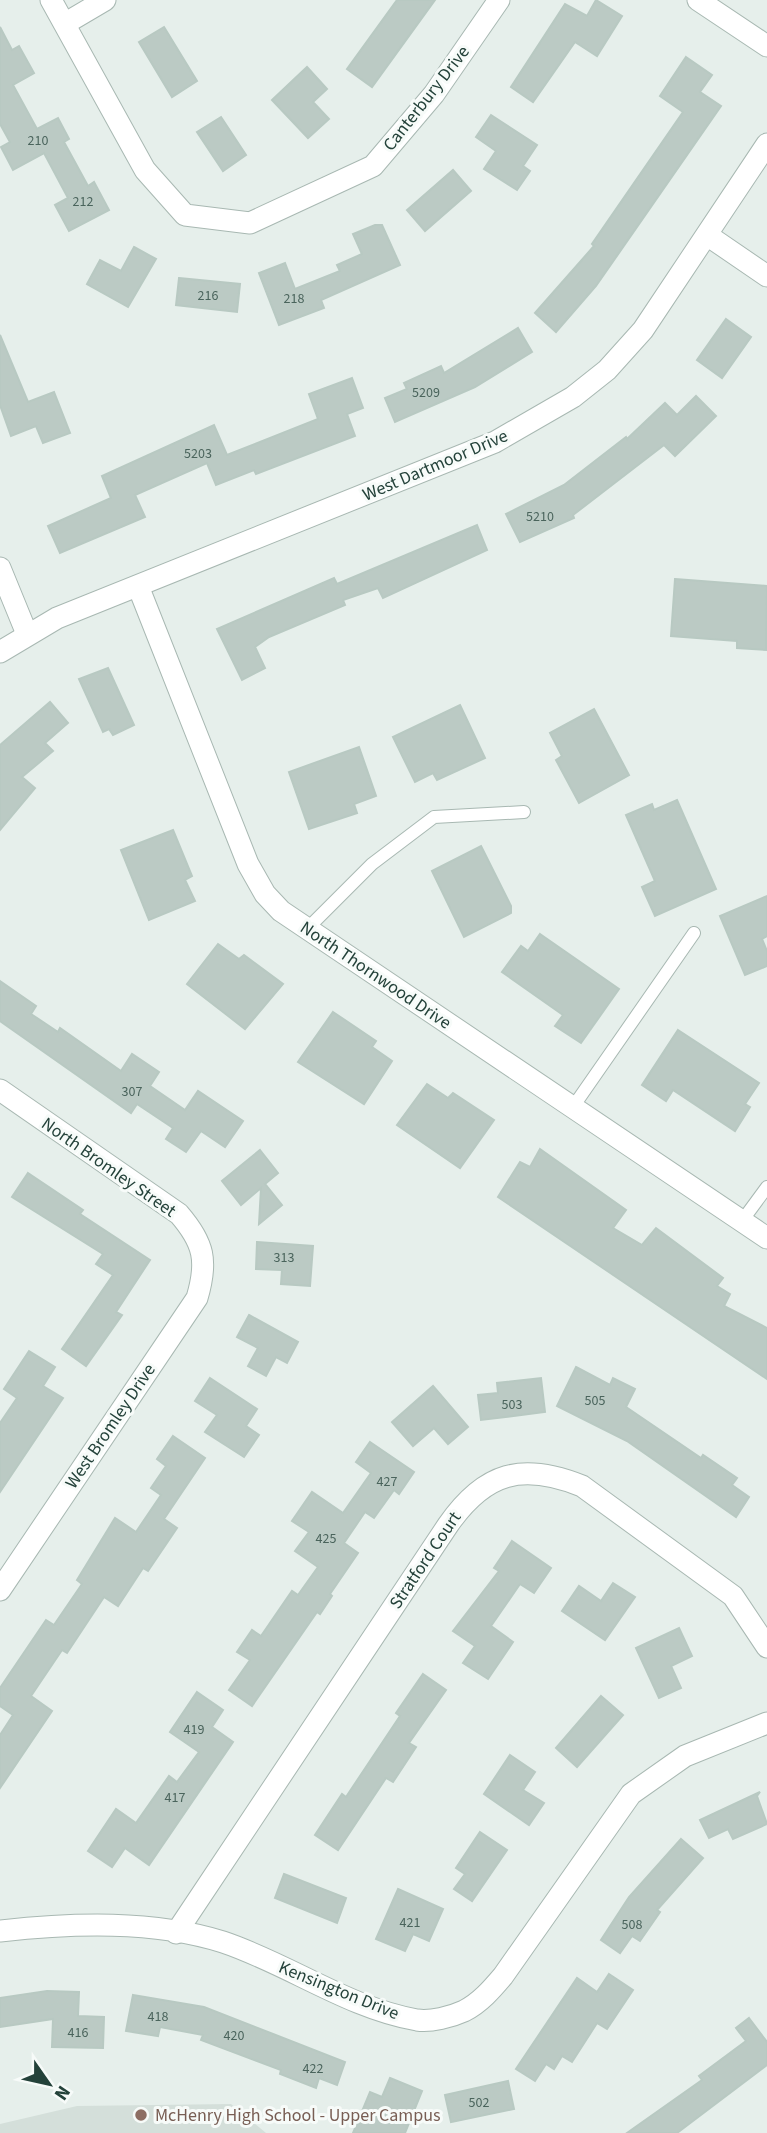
<svg xmlns="http://www.w3.org/2000/svg" width="767" height="2133" font-family="'Source Sans 3',sans-serif">
  <style>
    .built { fill: #d4dfda }
    .building { fill: #bbcac4; stroke: #b8c9c2; stroke-width: 2 }
    .lines { fill: none; stroke-linecap: round; stroke-linejoin: round }
    .service-casing { stroke: #a8b8b2; stroke-width: 14 }
    .minor-casing { stroke: #a8b8b2; stroke-width: 23 }
    .service { stroke: #fff; stroke-width: 12 }
    .minor { stroke: #fff; stroke-width: 21 }
    .education-dot { fill: #8d6e63; stroke: #f7fbf9; stroke-width: 2.5 }
    .labels { text-anchor: middle; stroke-width: 6; stroke-linejoin: round; paint-order: stroke }
    .number-label { font-size: 14px; fill: #4a645c }
    .street-label { font-size: 18px; fill: #24423a; stroke: #f7fbf9 }
    .education-label { font-size: 18px; fill: #785e54; stroke: #f7fbf9; text-anchor: start }
  </style>
  <rect width="100%" height="100%" fill="#e6efeb"/>
  <path class="built" d="M231,2104L266,2133H0V2124L77,2106Z"/>
  <g class="building">
    <path d="M397,0H435L372,87L347,69Z"/>
    <path d="M596,0L622,16L597,56L575,42L533,102L511,87L565,4L587,16Z"/>
    <path d="M0,27L12,50L19,46L34,73L13,85L37,129L58,118L69,139L64,142L88,186L94,182L109,210L69,231L55,205L68,198L44,153L13,170L1,147L10,142L0,124Z"/>
    <path d="M164,27L197,81L172,97L139,42Z"/>
    <path d="M686,57L712,75L700,92L721,106L596,286L556,332L535,313L594,246L592,244L683,112L660,96Z"/>
    <path d="M307,67L327,89L313,102L329,119L308,138L272,100Z"/>
    <path d="M491,115L537,145L523,166L530,171L517,190L484,169L496,151L476,137Z"/>
    <path d="M221,117L246,155L223,171L197,132Z"/>
    <path d="M453,170L471,191L425,231L407,210Z"/>
    <path d="M375,225H382L400,265L321,300L324,308L279,325L259,273L285,263L295,289L340,271L337,265L362,254L353,234Z"/>
    <path d="M134,247L156,259L128,307L87,284L100,260L121,271Z"/>
    <path d="M179,278L240,284L237,312L176,305Z"/>
    <path d="M726,319L751,337L722,378L697,360Z"/>
    <path d="M518,328L532,352L475,387L395,422L385,398L407,389L404,383L441,366L444,373Z"/>
    <path d="M0,335L28,402L54,392L70,433L43,443L36,426L11,436L0,405Z"/>
    <path d="M352,378L363,408L347,414L355,436L256,474L254,470L216,485L207,463L135,495L145,517L60,553L48,526L111,498L102,476L214,425L227,455L318,419L309,394Z"/>
    <path d="M696,396L716,416L675,456L664,445L573,515L574,518L520,542L506,514L564,485L626,437L627,439L665,403L677,415Z"/>
    <path d="M477,525L487,550L383,598L378,588L343,600L345,605L269,637L255,647L265,668L242,680L217,629L334,578L337,584Z"/>
    <path d="M675,579L767,586L766,650L737,648V641L671,636Z"/>
    <path d="M108,668L134,725L113,735L109,729L103,732L79,679Z"/>
    <path d="M50,702L68,723L45,743L53,751L22,777L35,788L0,830V745Z"/>
    <path d="M460,705L485,758L437,780L433,773L415,782L393,737Z"/>
    <path d="M594,709L629,775L579,803L556,760L562,756L550,733Z"/>
    <path d="M359,747L376,796L354,804L357,813L309,829L289,772Z"/>
    <path d="M677,800L716,889L655,916L642,887L655,881L626,815L652,804L654,810Z"/>
    <path d="M173,830L192,876L185,880L195,901L149,920L121,850Z"/>
    <path d="M481,846L511,906V913L464,937L432,871Z"/>
    <path d="M767,896V936L762,939L767,951V966L745,975L720,916Z"/>
    <path d="M540,934L619,989L581,1043L555,1026L563,1015L502,972L521,946L528,951Z"/>
    <path d="M218,944L239,959L244,955L283,984L245,1029L187,984Z"/>
    <path d="M0,981L36,1006L31,1014L58,1032L60,1028L121,1071L132,1054L159,1072L150,1086L185,1110L198,1091L243,1121L225,1147L201,1131L186,1152L166,1139L173,1128L137,1104L131,1113L0,1021Z"/>
    <path d="M333,1012L376,1041L372,1047L392,1061L364,1104L298,1062Z"/>
    <path d="M678,1030L759,1083L745,1104L750,1107L735,1131L673,1090L666,1101L642,1085Z"/>
    <path d="M427,1084L448,1098L453,1093L494,1120L460,1168L397,1125Z"/>
    <path d="M540,1149L626,1210L613,1228L642,1245L656,1228L723,1278L717,1286L730,1294L724,1306L767,1328V1379L498,1197L520,1162L530,1167Z"/>
    <path d="M260,1150L278,1173L265,1184L282,1205L259,1224L261,1188L241,1205L222,1181Z"/>
    <path d="M28,1173L83,1210L80,1214L150,1260L116,1312L122,1315L86,1366L62,1349L113,1275L96,1264L103,1254L12,1197Z"/>
    <path d="M257,1242L313,1246L310,1286L281,1284L282,1270L256,1269Z"/>
    <path d="M249,1315L298,1342L287,1363L276,1357L266,1376L248,1366L258,1348L237,1337Z"/>
    <path d="M29,1351L55,1367L43,1386L63,1398L0,1492V1423L17,1398L4,1389Z"/>
    <path d="M576,1367L610,1385L613,1378L635,1389L626,1407L701,1458L703,1455L737,1478L732,1485L749,1497L736,1517L627,1441L557,1406Z"/>
    <path d="M210,1378L257,1409L246,1426L259,1435L244,1457L205,1432L217,1415L195,1401Z"/>
    <path d="M541,1378L545,1412L481,1420L478,1395L498,1393L497,1383Z"/>
    <path d="M433,1386L468,1427L448,1444L434,1428L413,1446L392,1422Z"/>
    <path d="M173,1436L205,1458L164,1519L177,1528L148,1571L143,1568L118,1606L104,1597L67,1653L62,1650L31,1696L52,1711L0,1788V1735L13,1715L0,1706V1688L46,1620L54,1625L82,1584L77,1580L115,1518L136,1532L161,1495L151,1488L166,1466L157,1459Z"/>
    <path d="M370,1442L414,1472L399,1494L394,1490L374,1518L365,1512L344,1543L358,1553L330,1594L332,1596L320,1614L317,1612L252,1706L229,1690L250,1660L237,1652L252,1630L261,1636L292,1591L298,1595L318,1567L295,1551L309,1532L292,1521L312,1492L343,1513L371,1473L356,1462Z"/>
    <path d="M512,1541L551,1568L534,1593L520,1584L491,1626L513,1642L488,1679L463,1663L475,1646L453,1631L499,1571L494,1568Z"/>
    <path d="M613,1583L635,1597L605,1640L562,1611L579,1586L601,1601Z"/>
    <path d="M679,1628L692,1656L671,1666L681,1688L659,1698L636,1648Z"/>
    <path d="M423,1674L446,1690L409,1743L416,1747L393,1782L386,1778L338,1850L315,1835L342,1794L346,1797L400,1716L396,1713Z"/>
    <path d="M197,1692L223,1710L212,1727L233,1742L149,1865L125,1848L112,1867L88,1851L116,1809L136,1823L169,1776L177,1782L199,1752L170,1732Z"/>
    <path d="M601,1696L623,1715L577,1767L556,1748Z"/>
    <path d="M510,1755L535,1772L523,1790L544,1803L529,1825L484,1794Z"/>
    <path d="M760,1792L757,1796L767,1824L733,1839L728,1829L709,1838L700,1820Z"/>
    <path d="M480,1832L507,1850L472,1901L454,1889L465,1874L456,1868Z"/>
    <path d="M681,1839L703,1858L657,1910L660,1912L640,1941L632,1936L620,1953L601,1940L629,1897Z"/>
    <path d="M284,1874L346,1898L337,1923L275,1898Z"/>
    <path d="M398,1889L443,1909L429,1941L413,1934L405,1951L376,1939Z"/>
    <path d="M609,1974L633,1990L607,2029L597,2023L572,2062L562,2056L554,2069L546,2064L535,2081L516,2069L577,1978L597,1992Z"/>
    <path d="M47,1991L79,1992L78,2016L104,2017L103,2048L52,2047L53,2019L0,2027V1998Z"/>
    <path d="M133,1995L204,2007L345,2062L337,2085L319,2078L316,2088L280,2074L281,2070L201,2040L203,2035L160,2027L158,2036L126,2031Z"/>
    <path d="M749,2018L767,2042V2065L677,2133H627L702,2080L699,2076L746,2041L736,2028Z"/>
    <path d="M390,2078L422,2091L405,2133H353L370,2092L382,2097Z"/>
    <path d="M508,2081L514,2109L451,2122L445,2095Z"/>
  </g>
  <g class="lines">
    <defs>
      <g id="service">
        <path d="M307,929L372,864L434,817L524,812"/>
        <path d="M573,1107L694,933"/>
        <path d="M742,1221L767,1187"/>
      </g>
      <g id="minor">
        <path d="M51,0L145,170L185,215L250,223L373,166L434,94L499,0"/>
        <path d="M698,0L767,46"/>
        <path d="M66,23L105,0"/>
        <path d="M707,235L767,276"/>
        <path d="M0,568L27,634"/>
        <path d="M138,586L248,864L265,894L281,911L767,1238"/>
        <path d="M0,652L57,618L495,442L573,397L607,370L643,330L767,144"/>
        <path d="M0,1090L179,1214C204,1243 208,1261 197,1298L0,1590"/>
        <path d="M0,1931C73,1923 153,1920 223,1942C289,1964 348,2008 417,2020C431,2022 451,2017 464,2011C480,2003 492,1989 503,1976L631,1794L685,1756L767,1723"/>
        <path d="M176,1933L448,1525C485,1472 522,1462 582,1486L733,1596L767,1647"/>
      </g>
    </defs>
    <use href="#service" class="service-casing"/>
    <use href="#minor" class="minor-casing"/>
    <use href="#service" class="service"/>
    <use href="#minor" class="minor"/>
  </g>
  <circle class="education-dot" cx="141" cy="2115" r="7"/>
  <g class="labels">
    <g class="number-label">
      <text x="38" y="145">210</text>
      <text x="83" y="206">212</text>
      <text x="208" y="300">216</text>
      <text x="294" y="303">218</text>
      <text x="426" y="397">5209</text>
      <text x="198" y="458">5203</text>
      <text x="540" y="521">5210</text>
      <text x="132" y="1096">307</text>
      <text x="284" y="1262">313</text>
      <text x="595" y="1405">505</text>
      <text x="512" y="1409">503</text>
      <text x="387" y="1486">427</text>
      <text x="326" y="1543">425</text>
      <text x="194" y="1734">419</text>
      <text x="175" y="1802">417</text>
      <text x="410" y="1927">421</text>
      <text x="632" y="1929">508</text>
      <text x="158" y="2021">418</text>
      <text x="78" y="2037">416</text>
      <text x="234" y="2040">420</text>
      <text x="313" y="2073">422</text>
      <text x="479" y="2107">502</text>
    </g>
    <g class="street-label">
      <text transform="translate(426 98) rotate(-52)" y="6">Canterbury Drive</text>
      <text transform="translate(435 465) rotate(-23)" y="6">West Dartmoor Drive</text>
      <text transform="translate(376 975) rotate(34)" y="6">North Thornwood Drive</text>
      <text transform="translate(109 1167) rotate(35)" y="6">North Bromley Street</text>
      <text transform="translate(110 1426) rotate(-56)" y="6">West Bromley Drive</text>
      <text transform="translate(425 1560) rotate(-56)" y="6">Stratford Court</text>
      <text transform="translate(339 1990) rotate(22)" y="6">Kensington Drive</text>
    </g>
    <g class="education-label">
      <text x="155" y="2121">McHenry High School - Upper Campus</text>
    </g>
  </g>
  <g transform="translate(49 2084) rotate(124)" stroke="#f7fbf9" stroke-width="5" paint-order="stroke">
  <path d="M0-5L12 26L0 18L-12 26Z" fill="#24423a"/>
  <text y="-10" font-size="19" font-weight="bold" text-anchor="middle" fill="#24423a">N</text>
  </g>
</svg>
